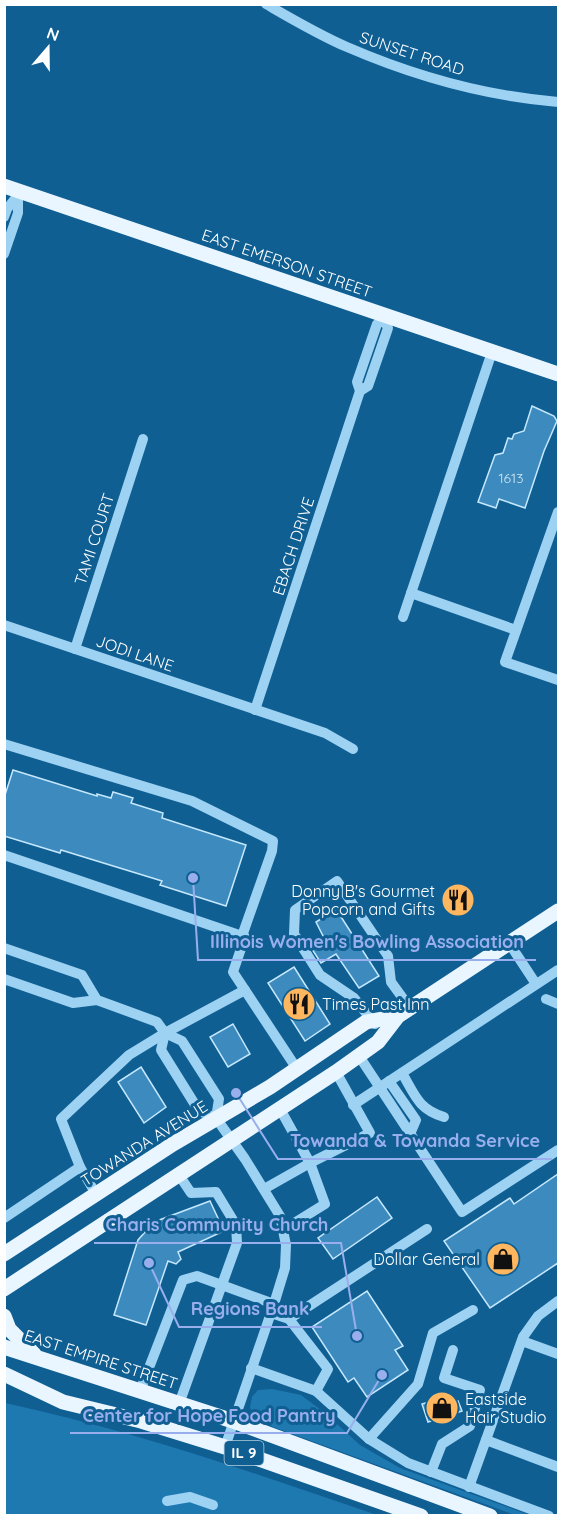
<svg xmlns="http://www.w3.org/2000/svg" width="563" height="1520" font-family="Quicksand,sans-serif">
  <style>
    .green { fill: #1f79b1 }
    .building { fill: #3d8bbe; stroke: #c5e8fe; stroke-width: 1.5 }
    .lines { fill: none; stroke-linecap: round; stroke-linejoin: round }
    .minor { stroke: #9dd2f3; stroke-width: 10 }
    .major { stroke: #e9f5ff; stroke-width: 15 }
    .labels { text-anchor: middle; stroke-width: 6; stroke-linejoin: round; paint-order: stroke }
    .number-label { font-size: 14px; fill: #cee2ef }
    .shield { fill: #105f93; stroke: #b7cfdf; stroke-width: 1.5 }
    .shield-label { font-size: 15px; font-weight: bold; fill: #fff }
    .street-label { font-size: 16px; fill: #fff; stroke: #105f93 }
    .poi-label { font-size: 16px; fill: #fff; stroke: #105f93; text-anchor: end }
    .leader { fill: none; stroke: #99afed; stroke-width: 2 }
    .callout-dot { fill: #99afed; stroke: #105f93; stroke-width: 2 }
    .callout-label { font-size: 18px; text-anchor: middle; font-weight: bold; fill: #99afed; stroke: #105f93; stroke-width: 6; stroke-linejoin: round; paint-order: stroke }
  </style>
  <rect width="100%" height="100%" fill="#105f93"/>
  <g class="green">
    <path d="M272,1389L301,1395L325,1413L360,1445L400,1468L529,1515H515L273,1427L258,1417L250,1408L252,1397L258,1390Z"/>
    <path d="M5,1403C132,1430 254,1473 377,1515L5,1516Z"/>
  </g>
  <g class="building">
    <path d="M532,406L554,416L557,421L544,451L525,508L499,499L496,508L478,502L495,455L503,453L508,438L512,439L514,434L524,431Z"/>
    <path d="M13,770L97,796V794L111,798L113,792L133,798L131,803L163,813L162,818L246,845L226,906L160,885L162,881L61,850L60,853L4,836V798Z"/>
    <path d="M336,909L379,976L359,988L336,954L321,963L310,946L324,938L316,922Z"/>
    <path d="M294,967L330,1024L305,1041L268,983Z"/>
    <path d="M233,1024L250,1054L228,1067L210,1037Z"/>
    <path d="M141,1067L166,1107L144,1123L118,1082Z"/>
    <path d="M558,1174V1263L490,1308L444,1241L510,1198L514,1204Z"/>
    <path d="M377,1197L392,1218L333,1259L318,1238Z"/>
    <path d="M210,1201L224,1231L178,1252L181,1259L176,1264L168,1261L146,1325L114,1315L138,1240L154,1222Z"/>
    <path d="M367,1291L403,1346L395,1350L408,1370L367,1397L354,1378L348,1382L312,1327Z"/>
    <path d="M447,1397L450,1404L458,1401L462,1411L428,1422L422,1404Z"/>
  </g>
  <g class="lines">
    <g class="minor">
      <path d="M266,4C292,19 319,35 347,47C414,76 486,96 558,102"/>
      <path d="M4,217L7,209L18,195V213L4,254"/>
      <path d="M384,320L377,324L357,382L360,391L368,386L388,328L384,320L386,315"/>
      <path d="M558,512L505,662L558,680"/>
      <path d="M411,593L516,630"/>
      <path d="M403,617L492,352"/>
      <path d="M4,625L325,733L353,749"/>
      <path d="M75,649L143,439"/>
      <path d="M255,710L360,391"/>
      <path d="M4,744L192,801L273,841L272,851L242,936"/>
      <path d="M4,855L245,937L233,972L297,1069"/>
      <path d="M509,943L536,984"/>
      <path d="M4,948L82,975L97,1000L157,1022L165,1033L182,1041L219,1099L216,1118"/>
      <path d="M4,979L73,1003L97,1000"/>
      <path d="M546,999L558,1004"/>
      <path d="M375,1024L354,998L320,975L294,934L295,910L337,881L388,956L391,982L410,1008"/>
      <path d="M165,1033L161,1050L199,1111L216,1118"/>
      <path d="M359,1056L462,1212L558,1150"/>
      <path d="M402,1073C415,1095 418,1109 444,1117"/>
      <path d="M389,1081L416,1120L410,1134"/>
      <path d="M353,1105L558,970"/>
      <path d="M280,1109L310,1163L370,1133L336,1072"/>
      <path d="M216,1118L245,1159L280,1216L286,1245L285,1268L274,1304L225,1447"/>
      <path d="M80,1167L61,1119L129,1055L165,1033L245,990"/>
      <path d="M179,1175L191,1193L216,1192L236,1225L237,1243L179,1404"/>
      <path d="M264,1189L310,1163L325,1204L283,1230"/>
      <path d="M4,1218L80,1167L96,1194"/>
      <path d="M271,1313L289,1319L328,1369L316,1391"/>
      <path d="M289,1319L427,1229"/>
      <path d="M522,1341L558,1354"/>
      <path d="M251,1368L316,1391L369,1439L408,1463L549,1516"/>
      <path d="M140,1391L183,1280L197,1276L274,1304"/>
      <path d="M369,1439L418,1384L433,1333L473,1310"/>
      <path d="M486,1440L558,1467"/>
      <path d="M431,1472L442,1444L470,1426L480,1390L444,1378L453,1350"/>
      <path d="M469,1487L523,1337L538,1316L558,1301"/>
      <path d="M167,1501L190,1497L213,1505"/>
    </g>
    <g class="major">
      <path d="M4,186L558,374"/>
      <path d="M4,1254L173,1144L270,1087L366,1022L398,1016"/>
      <path d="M4,1289L336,1072L378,1042L398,1016L558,911"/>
      <path d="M4,1316L9,1329L34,1354"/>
      <path d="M4,1347L233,1421L490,1516"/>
      <path d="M4,1374L63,1402L141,1421L225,1447L421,1516"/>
    </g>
  </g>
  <defs>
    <symbol id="restaurant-disc" viewBox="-11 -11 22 22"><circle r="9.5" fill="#ffb75f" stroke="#105f93"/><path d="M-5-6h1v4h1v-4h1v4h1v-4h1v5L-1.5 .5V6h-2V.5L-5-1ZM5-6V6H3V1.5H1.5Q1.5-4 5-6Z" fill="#111"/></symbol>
    <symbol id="shop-disc" viewBox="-11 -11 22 22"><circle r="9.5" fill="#ffb75f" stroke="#105f93"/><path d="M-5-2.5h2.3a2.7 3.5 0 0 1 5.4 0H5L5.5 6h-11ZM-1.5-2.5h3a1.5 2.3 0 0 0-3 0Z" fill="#111"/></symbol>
  </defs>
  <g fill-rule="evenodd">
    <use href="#restaurant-disc" x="439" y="881" width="38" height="38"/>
    <use href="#restaurant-disc" x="280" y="985" width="38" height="38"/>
    <use href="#shop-disc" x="484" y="1240" width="38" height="38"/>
    <use href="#shop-disc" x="423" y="1389" width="38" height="38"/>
  </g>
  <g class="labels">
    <g class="number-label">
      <text x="511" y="483">1613</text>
    </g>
    <rect class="shield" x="224.5" y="1441" width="39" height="24" rx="4.5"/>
    <g class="shield-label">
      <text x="244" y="1458">IL 9</text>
    </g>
    <g class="street-label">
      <text transform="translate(412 53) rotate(18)" y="6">SUNSET ROAD</text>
      <text transform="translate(287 263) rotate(19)" y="6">EAST EMERSON STREET</text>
      <text transform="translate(94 539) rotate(-72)" y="6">TAMI COURT</text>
      <text transform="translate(293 546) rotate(-72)" y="6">EBACH DRIVE</text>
      <text transform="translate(135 653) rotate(19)" y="6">JODI LANE</text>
      <text transform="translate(144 1143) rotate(-32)" y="6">TOWANDA AVENUE</text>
      <text transform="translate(101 1359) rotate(18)" y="6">EAST EMPIRE STREET</text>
    </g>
    <g class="poi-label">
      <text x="435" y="897">Donny B's Gourmet<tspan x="435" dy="18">Popcorn and Gifts</tspan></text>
      <text x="322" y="1010" text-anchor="start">Times Past Inn</text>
      <text x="480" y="1265">Dollar General</text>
      <text x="465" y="1405" text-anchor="start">Eastside<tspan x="465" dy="18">Hair Studio</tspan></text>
    </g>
  </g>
  <path class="leader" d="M193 878L198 960H536M236 1093L278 1159H552M357 1336L341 1243H94M149 1263L179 1327H322M382 1375L347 1433H70"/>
  <g class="callout-dot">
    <circle cx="193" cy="878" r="6"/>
    <circle cx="236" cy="1093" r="6"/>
    <circle cx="357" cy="1336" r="6"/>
    <circle cx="149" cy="1263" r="6"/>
    <circle cx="382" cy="1375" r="6"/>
  </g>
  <g class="callout-label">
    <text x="367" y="948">Illinois Women's Bowling Association</text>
    <text x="415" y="1147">Towanda &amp; Towanda Service</text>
    <text x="217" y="1231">Charis Community Church</text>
    <text x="250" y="1315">Regions Bank</text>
    <text x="209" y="1422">Center for Hope Food Pantry</text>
  </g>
  <rect width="563" height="1520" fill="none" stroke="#ffffff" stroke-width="12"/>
  <g transform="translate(48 48) rotate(20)" stroke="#105f93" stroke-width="4.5" paint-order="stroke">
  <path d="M0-4.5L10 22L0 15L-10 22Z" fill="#ffffff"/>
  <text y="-9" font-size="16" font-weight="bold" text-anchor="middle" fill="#ffffff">N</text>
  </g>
</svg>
